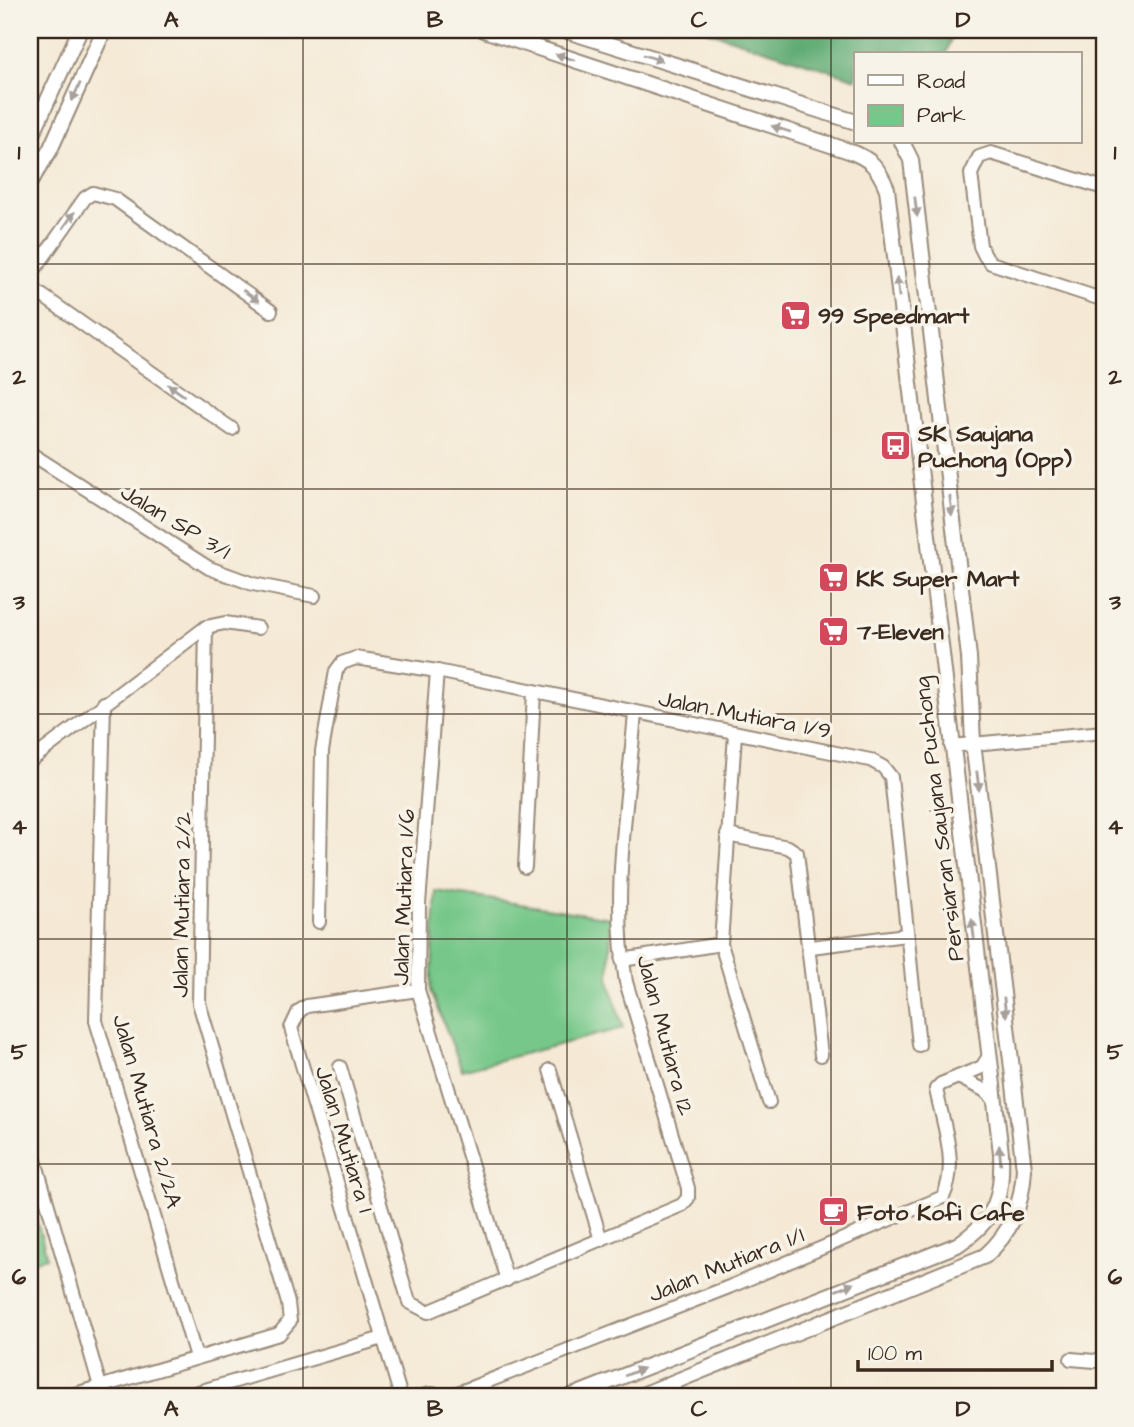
<svg xmlns="http://www.w3.org/2000/svg" width="1134" height="1427" font-family="'Architects Daughter',sans-serif">
  <style>
    .green { fill: #76c789; stroke: #587854; stroke-width: 2 }
    .forest { fill: #60ac75; stroke: #4e6b4a; stroke-width: 2 }
    .lines { fill: none; stroke-linecap: round; stroke-linejoin: round }
    .minor-casing { stroke: #988a7a; stroke-width: 16 }
    .tertiary-casing { stroke: #988a7a; stroke-width: 18 }
    .minor { stroke: #fff; stroke-width: 12 }
    .tertiary { stroke: #fff; stroke-width: 14 }
    .oneway { fill: #a79f9a }
    .grid { fill: none; stroke: #3b2a1e; stroke-width: 2; stroke-opacity: 0.55 }
    .labels { text-anchor: middle; stroke-width: 7; stroke-linejoin: round; paint-order: stroke }
    .poi-label { font-size: 23px; font-weight: bold; fill: #3b2a1e; stroke: #f7f3e8; text-anchor: start }
    .street-label { font-size: 23px; fill: #3b2a1e; stroke: #f7f3e8 }
    .neatline { fill: none; stroke: #3b2a1e; stroke-width: 2.5 }
    .grid-label { font-size: 23px; text-anchor: middle; font-weight: bold; fill: #3b2a1e }
  </style>
  <rect width="100%" height="100%" fill="#f7f3e8"/>
  <filter id="ink" filterUnits="userSpaceOnUse"><feTurbulence type="fractalNoise" baseFrequency=".0143" numOctaves="2"/><feDisplacementMap in="SourceGraphic" scale="14" xChannelSelector="R" yChannelSelector="G"/><feConvolveMatrix kernelMatrix="1 2 1 2 8 2 1 2 1" color-interpolation-filters="sRGB"/></filter>
  <filter id="wash" filterUnits="userSpaceOnUse"><feTurbulence type="fractalNoise" baseFrequency=".00686" numOctaves="4" result="noise"/><feDisplacementMap in="SourceGraphic" scale="28" xChannelSelector="R" yChannelSelector="G"/><feGaussianBlur stdDeviation="1.57" result="paint"/><feColorMatrix in="noise" values="0 0 0 0 0 0 0 0 0 0 0 0 0 0 0 0 0 1.4 0 .05"/><feComposite in="paint" operator="in"/></filter>
  <g filter="url(#wash)">
    <rect width="100%" height="100%" fill="#f5e9d5"/>
    <g class="green">
      <path d="M436,891L611,918L609,980L623,1028L462,1070L431,990Z"/>
      <path d="M30,1196L47,1257L30,1262Z"/>
    </g>
    <path class="forest" d="M704,30H954L946,54H856V79Z"/>
  </g>
  <g filter="url(#ink)">
    <g class="lines">
      <defs>
        <g id="minor">
          <path d="M1104,188L991,153L979,157L971,174L980,246L985,256L991,263L1104,300"/>
          <path d="M30,276L85,198L93,193L115,199L271,311"/>
          <path d="M30,287L232,429"/>
          <path d="M30,453L209,568L253,584L314,596"/>
          <path d="M437,671L419,904L418,990L507,1280"/>
          <path d="M104,703L96,1021L196,1357"/>
          <path d="M735,734L721,944L769,1102"/>
          <path d="M951,746L1104,732"/>
          <path d="M30,761L206,627L225,623L258,628"/>
          <path d="M727,835L788,847L797,853L821,1055"/>
          <path d="M525,867L534,692"/>
          <path d="M319,922L322,751L336,671L342,663L356,658L437,671L870,760L883,767L891,777L919,1045"/>
          <path d="M811,947L906,935"/>
          <path d="M622,960L721,944"/>
          <path d="M340,1067L409,1302L428,1312L682,1205L688,1198V1188L626,982C611,894 628,802 635,713"/>
          <path d="M550,1070L601,1240"/>
          <path d="M958,1077L984,1090L994,1099"/>
          <path d="M30,1143L100,1386"/>
          <path d="M1071,1359L1095,1361L1104,1357"/>
          <path d="M65,1397L279,1334L290,1321L288,1303L199,1003L206,627"/>
          <path d="M181,1397L383,1338"/>
          <path d="M401,1397L291,1028L299,1011L307,1006L418,990"/>
          <path d="M418,1397L430,1394L450,1396L729,1287L943,1197C959,1164 943,1125 936,1089L941,1084L982,1067L989,1056"/>
        </g>
        <g id="tertiary">
          <path d="M484,30L849,151C871,159 878,167 887,189L1001,1153C1003,1198 996,1219 957,1245L570,1397"/>
          <path d="M564,30L856,122"/>
          <path d="M30,139L80,30"/>
          <path d="M30,182L50,150L104,30"/>
          <path d="M637,1397L985,1256C1012,1232 1022,1205 1024,1169L973,742L969,657L911,160L902,142"/>
        </g>
      </defs>
      <use href="#minor" class="minor-casing"/>
      <use href="#tertiary" class="tertiary-casing"/>
      <use href="#minor" class="minor"/>
      <use href="#tertiary" class="tertiary"/>
    </g>
    <defs><path id="oneway-solid" d="M-6-.8H1V-3.2L6.5 0L1 3.2V.8H-6Z" transform="scale(1.75)"/></defs>
    <g class="oneway">
      <use href="#oneway-solid" transform="translate(565 57) rotate(-162)"/>
      <use href="#oneway-solid" transform="translate(653 58) rotate(18)"/>
      <use href="#oneway-solid" transform="translate(76 92) rotate(115)"/>
      <use href="#oneway-solid" transform="translate(781 129) rotate(-162)"/>
      <use href="#oneway-solid" transform="translate(916 207) rotate(83)"/>
      <use href="#oneway-solid" transform="translate(69 220) rotate(-55)"/>
      <use href="#oneway-solid" transform="translate(898 287) rotate(-96)"/>
      <use href="#oneway-solid" transform="translate(251 296) rotate(36)"/>
      <use href="#oneway-solid" transform="translate(176 390) rotate(-145)"/>
      <use href="#oneway-solid" transform="translate(951 506) rotate(83)"/>
      <use href="#oneway-solid" transform="translate(978 781) rotate(83)"/>
      <use href="#oneway-solid" transform="translate(973 929) rotate(-97)"/>
      <use href="#oneway-solid" transform="translate(1005 1007) rotate(83)"/>
      <use href="#oneway-solid" transform="translate(1000 1155) rotate(-95)"/>
      <use href="#oneway-solid" transform="translate(845 1287) rotate(-21)"/>
      <use href="#oneway-solid" transform="translate(634 1372) rotate(-22)"/>
    </g>
  </g>
  <path class="grid" d="M303,30V1397M567,30V1397M831,30V1397M30,264H1104M30,489H1104M30,714H1104M30,939H1104M30,1164H1104"/>
  <defs>
    <symbol id="supermarket-square" viewBox="-11 -11 22 22"><rect x="-9" y="-9" width="18" height="18" rx="4" fill="#d1495b" stroke="#f7f3e8"/><path d="M-6-5.5h2.5l.6 2H6L4.5 2H-2.5L-4.4-4H-6ZM-1.5 3.2a1.3 1.3 0 1 0 .1 0ZM3 3.2a1.3 1.3 0 1 0 .1 0Z" fill="#fff"/></symbol>
    <symbol id="bus-square" viewBox="-11 -11 22 22"><rect x="-9" y="-9" width="18" height="18" rx="4" fill="#d1495b" stroke="#f7f3e8"/><path d="M-5-6H5V4H4V6H2V4H-2V6H-4V4H-5ZM-3.5-4V0h7V-4ZM-3.5 1.2v1.5H-2V1.2ZM2 1.2v1.5H3.5V1.2Z" fill="#fff"/></symbol>
    <symbol id="cafe-square" viewBox="-11 -11 22 22"><rect x="-9" y="-9" width="18" height="18" rx="4" fill="#d1495b" stroke="#f7f3e8"/><path d="M-5.5-4.5H6V0H3Q3 3.5 0 3.5H-2.5Q-5.5 3.5-5.5 0ZM3-3.2v2h1.7v-2ZM-6 4.5H4V6H-6Z" fill="#fff"/></symbol>
  </defs>
  <g fill-rule="evenodd">
    <use href="#supermarket-square" x="778" y="298" width="35" height="35"/>
    <use href="#bus-square" x="878" y="428" width="35" height="35"/>
    <use href="#supermarket-square" x="816" y="560" width="35" height="35"/>
    <use href="#supermarket-square" x="816" y="614" width="35" height="35"/>
    <use href="#cafe-square" x="816" y="1194" width="35" height="35"/>
  </g>
  <g class="labels">
    <g class="poi-label">
      <text x="818" y="323">99 Speedmart</text>
      <text x="918" y="441">SK Saujana<tspan x="918" dy="26">Puchong (Opp)</tspan></text>
      <text x="856" y="586">KK Super Mart</text>
      <text x="857" y="639">7-Eleven</text>
      <text x="857" y="1220">Foto Kofi Cafe</text>
    </g>
    <g class="street-label">
      <text transform="translate(176 521) rotate(31)" y="8">Jalan SP 3/1</text>
      <text transform="translate(745 714) rotate(11)" y="8">Jalan Mutiara 1/9</text>
      <text transform="translate(938 819) rotate(-97)" y="8">Persiaran Saujana Puchong</text>
      <text transform="translate(403 897) rotate(-88)" y="8">Jalan Mutiara 1/6</text>
      <text transform="translate(181 905) rotate(-89)" y="8">Jalan Mutiara 2/2</text>
      <text transform="translate(666 1035) rotate(75)" y="8">Jalan Mutiara 12</text>
      <text transform="translate(148 1111) rotate(74)" y="8">Jalan Mutiara 2/2A</text>
      <text transform="translate(345 1139) rotate(73)" y="8">Jalan Mutiara 1</text>
      <text transform="translate(726 1264) rotate(-22)" y="8">Jalan Mutiara 1/1</text>
    </g>
  </g>
  <rect width="1134" height="1427" fill="none" stroke="#f7f3e8" stroke-width="77"/>
  <rect x="854" y="52" width="228" height="91" fill="#f7f3e8" stroke="#aca397" stroke-width="2"/>
  <rect x="868" y="75" width="35" height="10" fill="#ffffff" stroke="#aca397" stroke-width="2"/>
  <text x="917" y="88" font-size="21" fill="#3b2a1e">Road</text>
  <rect x="868" y="105" width="35" height="21" fill="#76c789" stroke="#aca397" stroke-width="2"/>
  <text x="917" y="122" font-size="21" fill="#3b2a1e">Park</text>
  <path d="M858 1360v10h194v-10" fill="none" stroke="#3b2a1e" stroke-width="3.5"/>
  <text x="868" y="1360" font-size="21" fill="#3b2a1e" stroke="#f7f3e8" stroke-width="5" paint-order="stroke">100 m</text>
  <rect x="38" y="38" width="1058" height="1350" class="neatline"/>
  <g class="grid-label">
    <text x="171" y="27">A</text>
    <text x="435" y="27">B</text>
    <text x="699" y="27">C</text>
    <text x="963" y="27">D</text>
    <text x="19" y="159">1</text>
    <text x="1115" y="159">1</text>
    <text x="19" y="384">2</text>
    <text x="1115" y="384">2</text>
    <text x="19" y="609">3</text>
    <text x="1115" y="609">3</text>
    <text x="19" y="834">4</text>
    <text x="1115" y="834">4</text>
    <text x="19" y="1059">5</text>
    <text x="1115" y="1059">5</text>
    <text x="19" y="1284">6</text>
    <text x="1115" y="1284">6</text>
    <text x="171" y="1416">A</text>
    <text x="435" y="1416">B</text>
    <text x="699" y="1416">C</text>
    <text x="963" y="1416">D</text>
  </g>
</svg>
